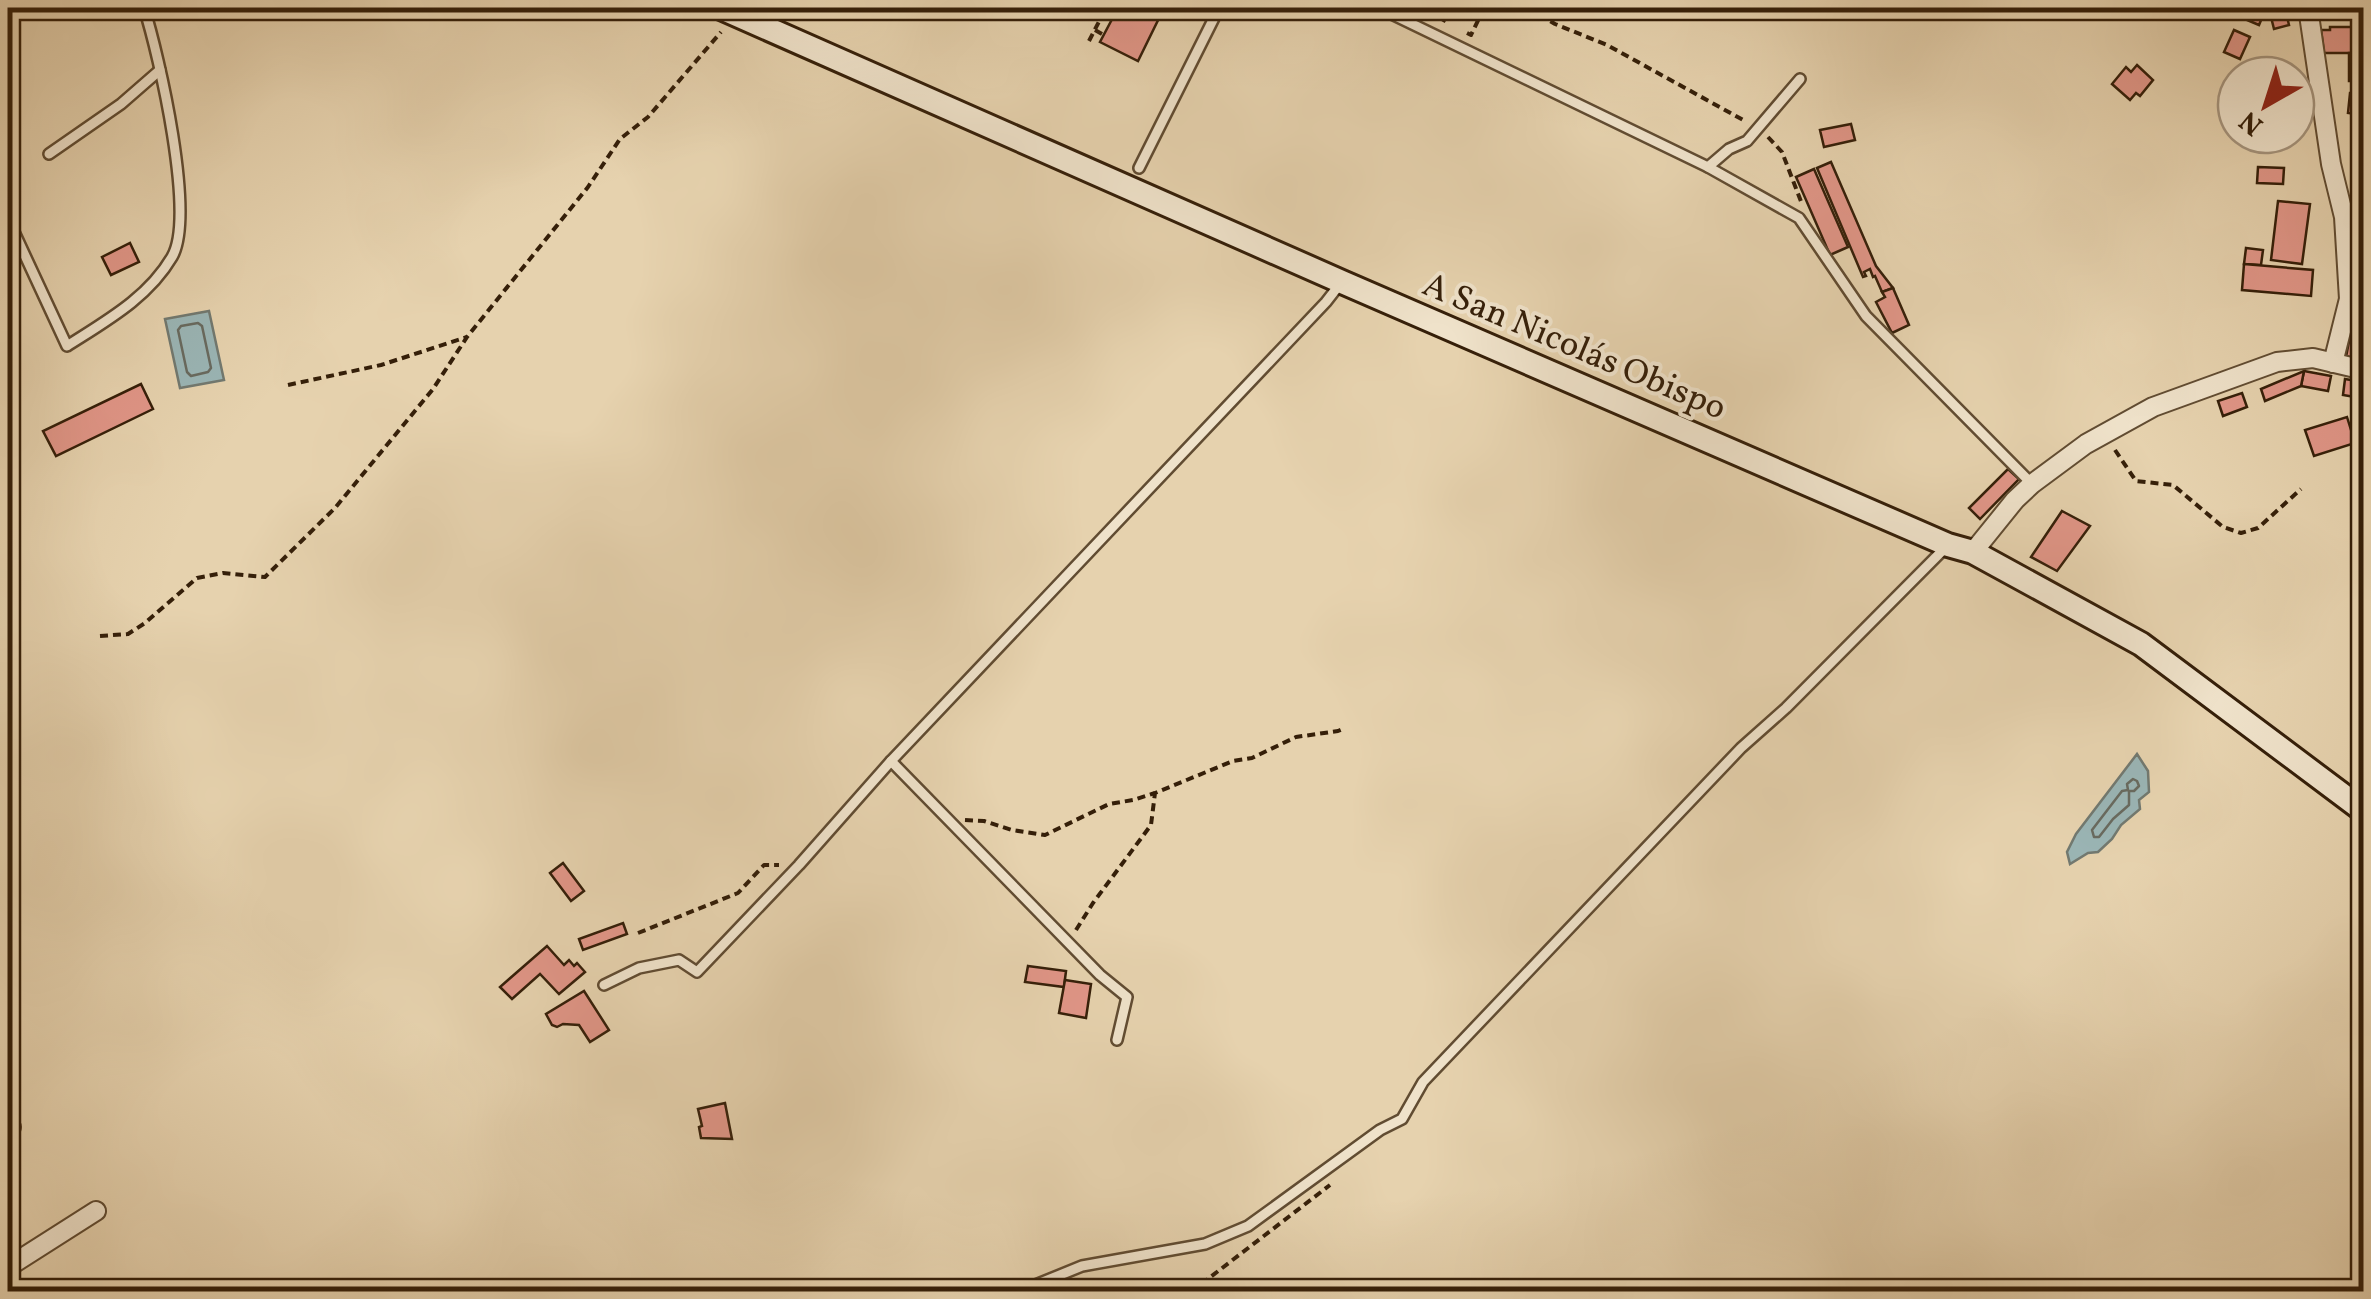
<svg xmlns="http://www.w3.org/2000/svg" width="2371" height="1299" font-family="Vollkorn,serif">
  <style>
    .water { fill: #9ab5b5; stroke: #727970; stroke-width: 2.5 }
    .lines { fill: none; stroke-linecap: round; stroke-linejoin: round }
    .shore { stroke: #686a5f; stroke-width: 2.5 }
    .building { fill: #e19688; stroke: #351f09; stroke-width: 2.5 }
    .service-casing { stroke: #614c32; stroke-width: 14 }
    .minor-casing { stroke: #614c32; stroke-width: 22 }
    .secondary-casing { stroke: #351f09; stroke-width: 28 }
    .path { stroke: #351f09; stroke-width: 4; stroke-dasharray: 8 5; stroke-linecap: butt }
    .service { stroke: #efe2ca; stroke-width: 9 }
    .minor { stroke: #efe2ca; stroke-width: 18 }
    .secondary { stroke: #efe2ca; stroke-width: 22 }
    .labels { text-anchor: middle; stroke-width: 8; stroke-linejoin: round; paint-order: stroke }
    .street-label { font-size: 35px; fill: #351f09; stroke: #efe2ca }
  </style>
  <rect width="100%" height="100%" fill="#e6d2ae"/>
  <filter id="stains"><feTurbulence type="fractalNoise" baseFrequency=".002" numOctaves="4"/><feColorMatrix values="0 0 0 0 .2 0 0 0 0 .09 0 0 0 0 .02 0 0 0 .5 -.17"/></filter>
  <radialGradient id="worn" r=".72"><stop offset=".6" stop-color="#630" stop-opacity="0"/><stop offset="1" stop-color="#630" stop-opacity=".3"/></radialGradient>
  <g class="water">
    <path d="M209,311L224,380L180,388L165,319Z"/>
    <path d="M2137,754L2148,771L2149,792L2139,800L2140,809L2121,825L2112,839L2098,852L2088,853L2070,864L2067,852L2076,834Z"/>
  </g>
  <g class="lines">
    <g class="shore">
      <path d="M198,323L202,326L211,368L208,372L191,376L187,372L178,330L181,326Z"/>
      <path d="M2133,779L2137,781L2139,786L2134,791H2129V805L2113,819L2099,837H2094L2092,830L2122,791L2128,790L2127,784Z"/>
    </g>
  </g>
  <g class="building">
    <path d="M1118,8H1164L1138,61L1100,42Z"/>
    <path d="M2237,8H2266L2259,25L2240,17L2243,10Z"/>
    <path d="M2276,8H2285L2289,25L2274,29L2269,9Z"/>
    <path d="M2330,27H2364V41H2359V53H2324L2321,30H2330Z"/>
    <path d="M2234,30L2250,37L2240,59L2224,52Z"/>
    <rect x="2349" y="53" width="15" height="28"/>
    <path d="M2137,65L2153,80L2140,96L2136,93L2130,100L2112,84L2126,67L2131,72Z"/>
    <path d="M2350,93L2364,94V141L2353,140L2356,114L2348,113Z"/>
    <path d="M1851,124L1855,140L1824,147L1820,130Z"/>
    <path d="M1831,162L1876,266L1893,288L1882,292L1875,276L1873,277L1870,269L1864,272L1866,276L1863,277L1817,168Z"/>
    <path d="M2258,167L2284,168L2283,184L2257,183Z"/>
    <path d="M1814,169L1848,247L1830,255L1796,177Z"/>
    <path d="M2278,201L2310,204L2302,264L2271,260Z"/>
    <path d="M130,243L139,262L111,275L102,257Z"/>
    <path d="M2246,248L2263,250L2261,265L2244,264Z"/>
    <path d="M2244,264L2313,270L2311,296L2242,290Z"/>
    <path d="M1893,288L1909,325L1892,333L1876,302L1885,297L1882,292Z"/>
    <path d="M2350,336L2364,339V361L2346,357Z"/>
    <path d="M2304,371L2331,376L2328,391L2301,386Z"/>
    <path d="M2304,371L2301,386L2265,401L2261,389Z"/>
    <path d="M2345,379L2363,382L2361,398L2343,395Z"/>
    <path d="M141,384L153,409L56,456L43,431Z"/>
    <path d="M2242,393L2247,407L2223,416L2218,401Z"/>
    <path d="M2347,417L2355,443L2314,456L2305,430Z"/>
    <path d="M2008,469L2019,479L1980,519L1969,508Z"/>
    <path d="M2062,511L2090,526L2057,571L2031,557Z"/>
    <path d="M563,863L584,891L571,901L550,873Z"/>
    <path d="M623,923L627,934L583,950L579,939Z"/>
    <path d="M547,946L564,965L569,960L574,966L577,963L585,972L559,994L540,974L512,999L500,987Z"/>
    <path d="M1028,966L1066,971L1064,987L1025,982Z"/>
    <path d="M1065,980L1091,984L1086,1018L1059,1013Z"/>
    <path d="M584,991L609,1030L590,1042L579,1025L563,1024L557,1027L552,1025L546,1014Z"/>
    <path d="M725,1103L732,1139L701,1138L699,1127L702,1126L698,1109Z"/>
  </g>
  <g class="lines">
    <defs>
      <g id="service">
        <path d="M1379,8L1708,167L1799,218L1866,316L2032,484"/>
        <path d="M49,154L121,104L160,70"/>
        <path d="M1708,167L1729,149L1747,141L1800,79"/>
        <path d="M1139,168L1219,8"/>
        <path d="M8,219L67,346C106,321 148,298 172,257C196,216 159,55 144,8"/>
        <path d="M891,761L1100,975L1127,997L1117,1040"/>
        <path d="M604,985L639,968L679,960L697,972L799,865L891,761L1326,302L1340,284"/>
        <path d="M1018,1292L1082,1266L1205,1244L1248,1226L1380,1130L1402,1119L1423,1082L1741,748L1786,708L1945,548"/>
      </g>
      <g id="minor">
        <path d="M2308,8L2331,164L2344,217L2349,299L2333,363"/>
        <path d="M1973,552L2015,500L2032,484L2086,444L2153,407L2277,362L2313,358L2364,370"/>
        <path d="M8,1129L11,1127"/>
        <path d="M8,1267L96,1211"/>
      </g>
      <path id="secondary" d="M721,8L1342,282L1948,545L1973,552L2141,644L2364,811"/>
    </defs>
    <use href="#service" class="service-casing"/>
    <use href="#minor" class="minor-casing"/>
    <use href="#secondary" class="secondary-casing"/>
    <g class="path">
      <path d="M1528,8L1555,24L1607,45L1745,121"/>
      <path d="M1443,22L1451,8"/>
      <path d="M1095,30L1104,35"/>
      <path d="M1467,33L1471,35L1484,8"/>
      <path d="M1089,41L1106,8"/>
      <path d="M1768,137L1782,152L1802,204"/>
      <path d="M288,385L381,365L467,337"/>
      <path d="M2115,450L2136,481L2173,485L2223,527L2241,533L2258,528L2301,489"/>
      <path d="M100,636L128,634L145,623L197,578L223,573L265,577L335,508L433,389L467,337L588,187L620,139L648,117L721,32"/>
      <path d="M965,820L984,821L1012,830L1045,835L1109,804L1133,800L1155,793"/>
      <path d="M1076,930L1093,903L1151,825L1155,793L1233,761L1252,758L1296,737L1338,731L1345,728"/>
      <path d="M638,933L738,893L764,865H779"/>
      <path d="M1191,1292L1330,1185"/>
    </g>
    <use href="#service" class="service"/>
    <use href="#minor" class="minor"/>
    <use href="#secondary" class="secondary"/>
  </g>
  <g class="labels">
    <g class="street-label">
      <text transform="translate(1575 345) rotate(23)" y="12">A San Nicolás Obispo</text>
    </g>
  </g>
  <rect width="2371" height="1299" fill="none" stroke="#e6d2ae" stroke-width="40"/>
  <rect x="10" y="10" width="2351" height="1279" fill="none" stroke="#351f09" stroke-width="5"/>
  <rect x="20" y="20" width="2331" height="1259" fill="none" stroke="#351f09" stroke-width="2.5"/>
  <g transform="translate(2266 105) rotate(219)"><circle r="48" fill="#efe2ca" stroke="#a5947d" stroke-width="2.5"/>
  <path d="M0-8L18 38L0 25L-18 38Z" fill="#8f2418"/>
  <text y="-15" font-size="28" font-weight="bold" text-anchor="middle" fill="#351f09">N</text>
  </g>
  <rect width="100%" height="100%" filter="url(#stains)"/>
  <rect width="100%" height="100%" fill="url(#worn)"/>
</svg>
